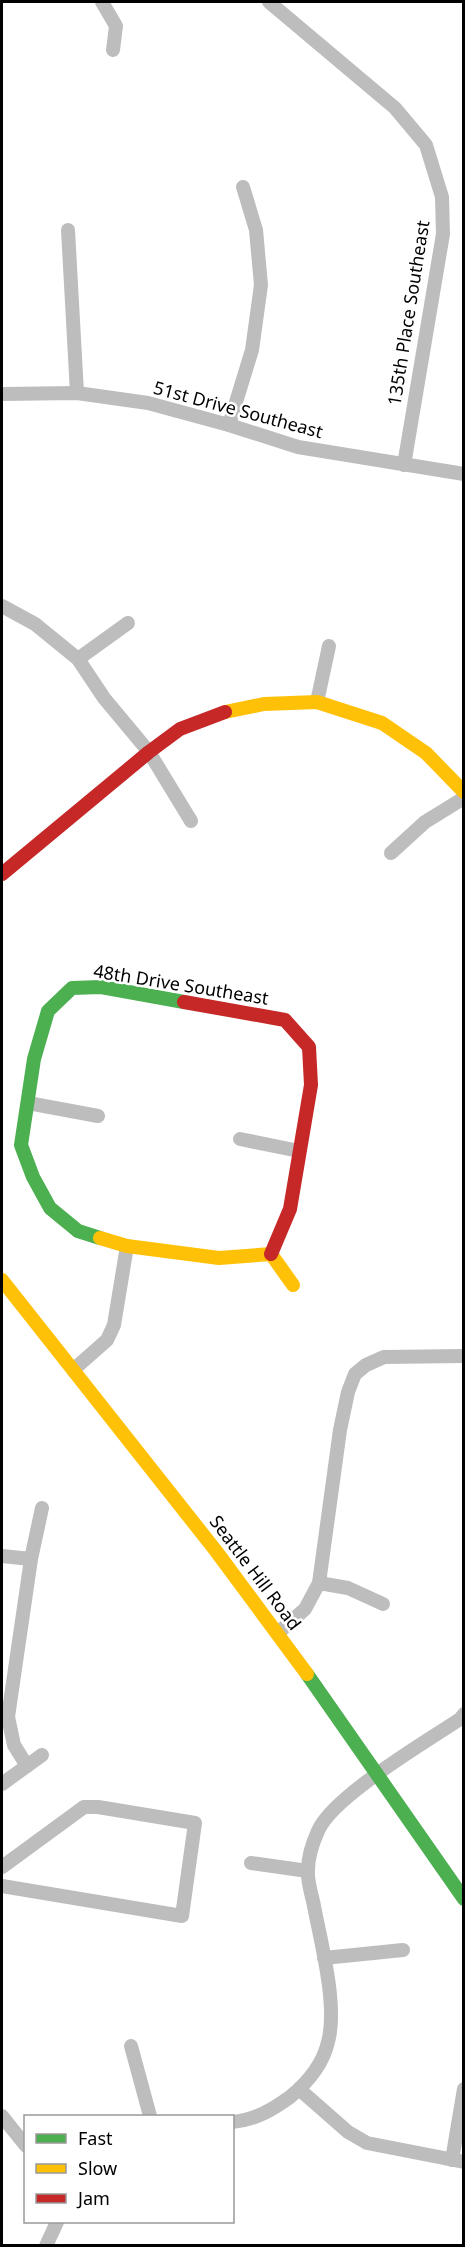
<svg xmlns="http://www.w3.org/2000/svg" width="465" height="2247" font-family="'Noto Sans',sans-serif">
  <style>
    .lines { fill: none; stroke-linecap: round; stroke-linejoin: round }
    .street { stroke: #bdbdbd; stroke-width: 14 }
    .fast { stroke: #4caf50; stroke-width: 14 }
    .slow { stroke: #ffc107; stroke-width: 14 }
    .jam { stroke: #c62828; stroke-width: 14 }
    .labels { text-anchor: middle; stroke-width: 5; stroke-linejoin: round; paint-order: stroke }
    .street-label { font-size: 18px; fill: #000; stroke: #fff }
  </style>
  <rect width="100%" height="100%" fill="#fff"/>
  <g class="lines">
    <g class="street">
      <path d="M102,2L116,26L113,50"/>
      <path d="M269,2L395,108L426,145L442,197L443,234L404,465"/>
      <path d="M68,230L77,393"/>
      <path d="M2,394L77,393L148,403L229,425L298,447L464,474"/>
      <path d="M229,425L252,350L261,285L256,230L243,187"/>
      <path d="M2,606L35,624L78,659L104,698L149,752L191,821"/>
      <path d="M78,659L128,623"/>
      <path d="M317,702L329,646"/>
      <path d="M391,853L425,822L464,798"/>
      <path d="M28,1103L98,1116"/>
      <path d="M240,1139L299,1151"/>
      <path d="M73,1370L107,1340L114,1325L127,1246"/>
      <path d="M2,1556L31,1559"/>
      <path d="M319,1583L348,1588L383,1604"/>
      <path d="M278,1633L305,1609L319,1583L340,1430L348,1392L355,1374L366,1365L384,1357L464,1356"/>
      <path d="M27,1766L14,1745L8,1717L31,1559L42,1508"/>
      <path d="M2,1784L42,1755"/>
      <path d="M251,1863L308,1871"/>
      <path d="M2,1867L84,1807H98L195,1823L182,1916L2,1886"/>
      <path d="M324,1958L403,1950"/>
      <path d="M131,2046L150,2116"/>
      <path d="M299,2089L348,2132L367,2143L464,2162"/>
      <path d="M2,2116L26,2146"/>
      <path d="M232,2122C255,2120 272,2110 290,2097C307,2083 323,2064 328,2042C338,2006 321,1943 314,1906C312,1895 307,1882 308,1870C308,1858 313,1842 318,1831C332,1797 427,1741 460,1719L464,1714"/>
      <path d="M452,2160L464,2089"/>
      <path d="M46,2246L57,2222"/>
    </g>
    <g class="fast">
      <path d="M100,1238L78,1231L50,1208L33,1177L21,1145L34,1059L48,1011L72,988L101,987L184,1002"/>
      <path d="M307,1674L464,1899"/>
    </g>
    <g class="slow">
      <path d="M225,712L264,704L317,702L382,723L426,753L464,792"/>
      <path d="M100,1238L127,1246L219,1258L271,1254L293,1285"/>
      <path d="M2,1280L216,1551L307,1674"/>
    </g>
    <g class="jam">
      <path d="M2,874L149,752L180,729L225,712"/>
      <path d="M184,1002L285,1020L309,1047L311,1085L290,1209L271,1254"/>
    </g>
  </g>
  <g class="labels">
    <g class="street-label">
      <text transform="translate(409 313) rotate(-81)" y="6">135th Place Southeast</text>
      <text transform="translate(238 410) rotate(15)" y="6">51st Drive Southeast</text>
      <text transform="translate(181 985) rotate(9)" y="6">48th Drive Southeast</text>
      <text transform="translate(255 1573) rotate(53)" y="6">Seattle Hill Road</text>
    </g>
  </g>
  <rect width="465" height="2247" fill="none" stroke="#000000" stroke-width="6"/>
  <rect x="24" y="2115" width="210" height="108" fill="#ffffff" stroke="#999999" stroke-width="1.5"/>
  <rect x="36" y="2134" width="30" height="9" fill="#4caf50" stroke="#999999" stroke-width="1.5"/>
  <text x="78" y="2145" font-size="18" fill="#000000">Fast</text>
  <rect x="36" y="2164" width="30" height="9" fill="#ffc107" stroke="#999999" stroke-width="1.5"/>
  <text x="78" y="2175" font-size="18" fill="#000000">Slow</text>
  <rect x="36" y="2194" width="30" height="9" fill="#c62828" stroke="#999999" stroke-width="1.5"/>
  <text x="78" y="2205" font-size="18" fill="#000000">Jam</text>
</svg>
